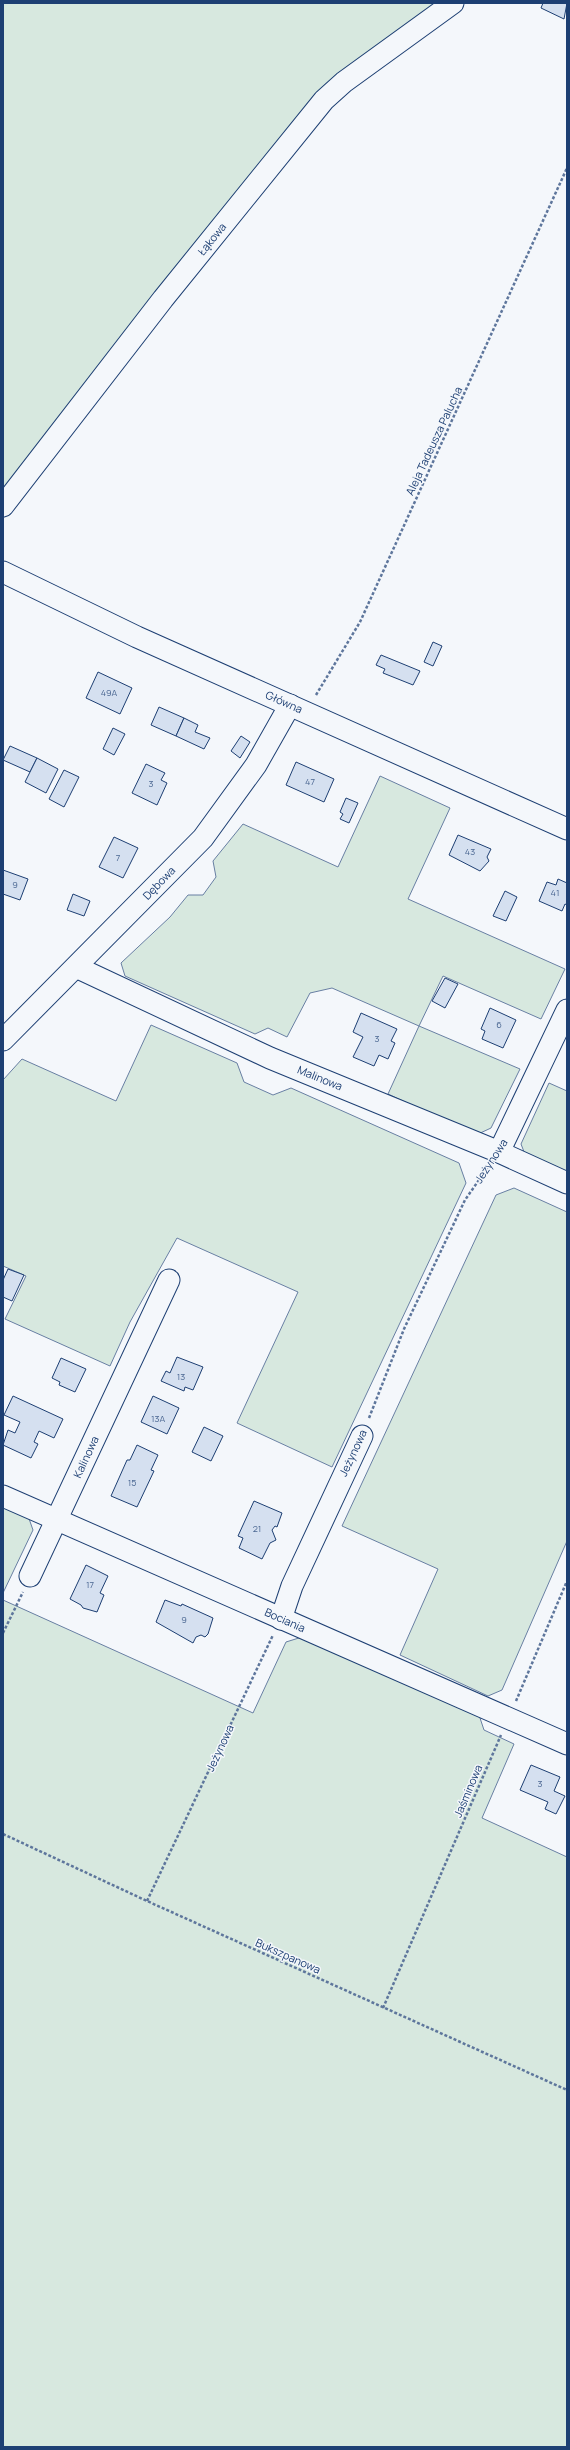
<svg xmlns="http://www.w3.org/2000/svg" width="570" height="2450" font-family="Manrope,sans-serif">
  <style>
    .green { fill: #d7e8df; stroke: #687fa3 }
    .building { fill: #d5e0f0; stroke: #1d3f73 }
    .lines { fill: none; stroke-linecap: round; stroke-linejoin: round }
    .minor-casing { stroke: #1d3f73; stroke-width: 23 }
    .path { stroke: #5e769c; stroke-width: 2.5; stroke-dasharray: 3 2; stroke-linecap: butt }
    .minor { stroke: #f4f7fb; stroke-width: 21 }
    .labels { text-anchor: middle; stroke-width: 3; stroke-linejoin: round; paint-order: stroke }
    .number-label { font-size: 9px; fill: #4b6792 }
    .street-label { font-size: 11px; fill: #1d3f73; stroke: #f4f7fb }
  </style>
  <rect width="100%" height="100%" fill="#f4f7fb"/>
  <g class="green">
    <path d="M3,3H449L333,84L3,494Z"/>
    <path d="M380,776L450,808L408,899L565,969L541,1019L443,976L419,1026L520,1069L491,1128L476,1135L388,1094L419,1026L332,988L310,993L287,1037L268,1028L255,1034L125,976L121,963L170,917L188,895H203L216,877L213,861L243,824L338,867Z"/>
    <path d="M151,1025L237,1063L244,1082L273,1095L291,1088L459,1163L466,1183L332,1467L237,1423L298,1292L177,1238L130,1322L110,1366L5,1319L26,1276L3,1266V1080L22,1059L116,1101Z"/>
    <path d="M549,1083L567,1091V1176L526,1157L521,1144Z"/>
    <path d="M514,1188L567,1212V1541L502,1690L488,1696L400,1655L438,1569L342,1526L496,1195Z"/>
    <path d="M3,1503L27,1513L33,1530L3,1593Z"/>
    <path d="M3,1600L253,1713L286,1642L302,1637L479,1715L484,1730L514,1744L482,1818L567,1857V2447H3Z"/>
  </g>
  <g class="building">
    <path d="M543,3H567L564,19L541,8Z"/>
    <path d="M433,642L442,646L433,666L424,662Z"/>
    <path d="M381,655L420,671L413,685L383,673L385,669L376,665Z"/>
    <path d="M98,672L132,688L120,714L86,698Z"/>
    <path d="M159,707L184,718L176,736L151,725Z"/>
    <path d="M184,718L198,725L195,732L210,738L204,749L176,736Z"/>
    <path d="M113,728L125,734L114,755L103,749Z"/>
    <path d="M241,736L250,742L240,758L231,751Z"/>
    <path d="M10,746L37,758L30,772L3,760Z"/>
    <path d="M37,758L58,769L46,793L25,782Z"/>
    <path d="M296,762L334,779L324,802L286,785Z"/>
    <path d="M146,764L165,773L161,780L167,783L157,805L132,793Z"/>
    <path d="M64,770L79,777L64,807L49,799Z"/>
    <path d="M346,798L358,803L349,823L340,819L343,814L340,812Z"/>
    <path d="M458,835L491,849L487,857L489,861L480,871L449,855Z"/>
    <path d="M114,837L138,848L123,878L99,867Z"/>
    <path d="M3,870L28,879L20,900L3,894Z"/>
    <path d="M558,879L567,883V905L565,904L562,911L539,901L547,882L556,885Z"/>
    <path d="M505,891L517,897L506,921L493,916Z"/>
    <path d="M73,894L90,901L84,916L67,910Z"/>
    <path d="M445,978L458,984L445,1008L432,1001Z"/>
    <path d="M490,1008L516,1020L503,1048L482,1039L485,1031L481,1029Z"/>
    <path d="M361,1013L397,1029L391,1041L395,1043L388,1059L379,1055L374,1066L353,1057L363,1037L353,1032Z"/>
    <path d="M8,1269L24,1275L12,1301L3,1297V1280Z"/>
    <path d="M177,1357L203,1367L193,1390L185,1387L184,1391L161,1381L166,1371L170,1373Z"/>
    <path d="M61,1358L86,1369L75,1392L59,1385L60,1382L52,1378Z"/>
    <path d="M13,1396L63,1419L54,1438L39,1431L34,1442L38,1444L31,1458L3,1445L8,1430L15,1433L20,1422L4,1415Z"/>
    <path d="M153,1396L179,1408L167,1434L141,1422Z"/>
    <path d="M204,1427L223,1436L211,1461L192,1452Z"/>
    <path d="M137,1445L158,1455L151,1470L154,1471L137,1507L111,1496L127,1460H130Z"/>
    <path d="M254,1501L282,1513L277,1527L275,1526L272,1530L276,1540L270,1543L262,1559L239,1548L243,1538L238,1536Z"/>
    <path d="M86,1565L108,1576L100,1593L104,1595L97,1612L83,1608L81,1605L70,1599Z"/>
    <path d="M165,1600L181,1606L182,1604L213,1618L208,1634L205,1637L201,1635L196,1637L193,1643L156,1622Z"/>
    <path d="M531,1765L560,1777L554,1791L565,1796L556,1814L545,1809L548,1802L520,1790Z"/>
  </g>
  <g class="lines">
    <defs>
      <g id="minor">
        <path d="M3,506L163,299L324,100L344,82L453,3"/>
        <path d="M3,572L137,637L567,829"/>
        <path d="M76,967L270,1058L499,1152L567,1183"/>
        <path d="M3,1040L203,838L256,765L290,705"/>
        <path d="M499,1152L567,1010"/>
        <path d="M3,1496L567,1744"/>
        <path d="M30,1576L169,1280"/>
        <path d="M281,1619L292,1586L362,1436"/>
      </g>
    </defs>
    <use href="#minor" class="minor-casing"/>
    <g class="path">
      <path d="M316,695L360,622L567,168"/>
      <path d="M369,1418L404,1329L465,1200L488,1167"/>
      <path d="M3,1633L23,1592"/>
      <path d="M516,1701L567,1581"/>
      <path d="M3,1834L147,1901L567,2090"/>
      <path d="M147,1901L273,1635"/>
      <path d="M383,2008L501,1735"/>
    </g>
    <use href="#minor" class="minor"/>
  </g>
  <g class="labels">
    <g class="number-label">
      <text x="109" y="696">49A</text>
      <text x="310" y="785">47</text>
      <text x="151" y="787">3</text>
      <text x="470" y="855">43</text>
      <text x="118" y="861">7</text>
      <text x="15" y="888">9</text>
      <text x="555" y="896">41</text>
      <text x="499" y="1028">6</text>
      <text x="377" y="1042">3</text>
      <text x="181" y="1380">13</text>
      <text x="158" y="1422">13A</text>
      <text x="132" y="1486">15</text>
      <text x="257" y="1532">21</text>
      <text x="90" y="1588">17</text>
      <text x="184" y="1623">9</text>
      <text x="540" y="1787">3</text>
    </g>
    <g class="street-label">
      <text transform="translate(212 239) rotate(-51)" y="4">Łąkowa</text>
      <text transform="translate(434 441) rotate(-65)" y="4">Aleja Tadeusza Palucha</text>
      <text transform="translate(284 702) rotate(24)" y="4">Główna</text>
      <text transform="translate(159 883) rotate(-46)" y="4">Dębowa</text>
      <text transform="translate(320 1078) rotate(22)" y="4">Malinowa</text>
      <text transform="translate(491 1161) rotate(-57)" y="4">Jeżynowa</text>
      <text transform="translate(353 1453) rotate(-65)" y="4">Jeżynowa</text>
      <text transform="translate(86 1457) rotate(-65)" y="4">Kalinowa</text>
      <text transform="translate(285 1620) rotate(24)" y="4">Bociania</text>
      <text transform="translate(220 1748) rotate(-65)" y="4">Jeżynowa</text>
      <text transform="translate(468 1791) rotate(-67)" y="4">Jaśminowa</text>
      <text transform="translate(288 1956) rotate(24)" y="4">Bukszpanowa</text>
    </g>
  </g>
  <rect width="570" height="2450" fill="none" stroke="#1d3f73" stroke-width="8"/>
</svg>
